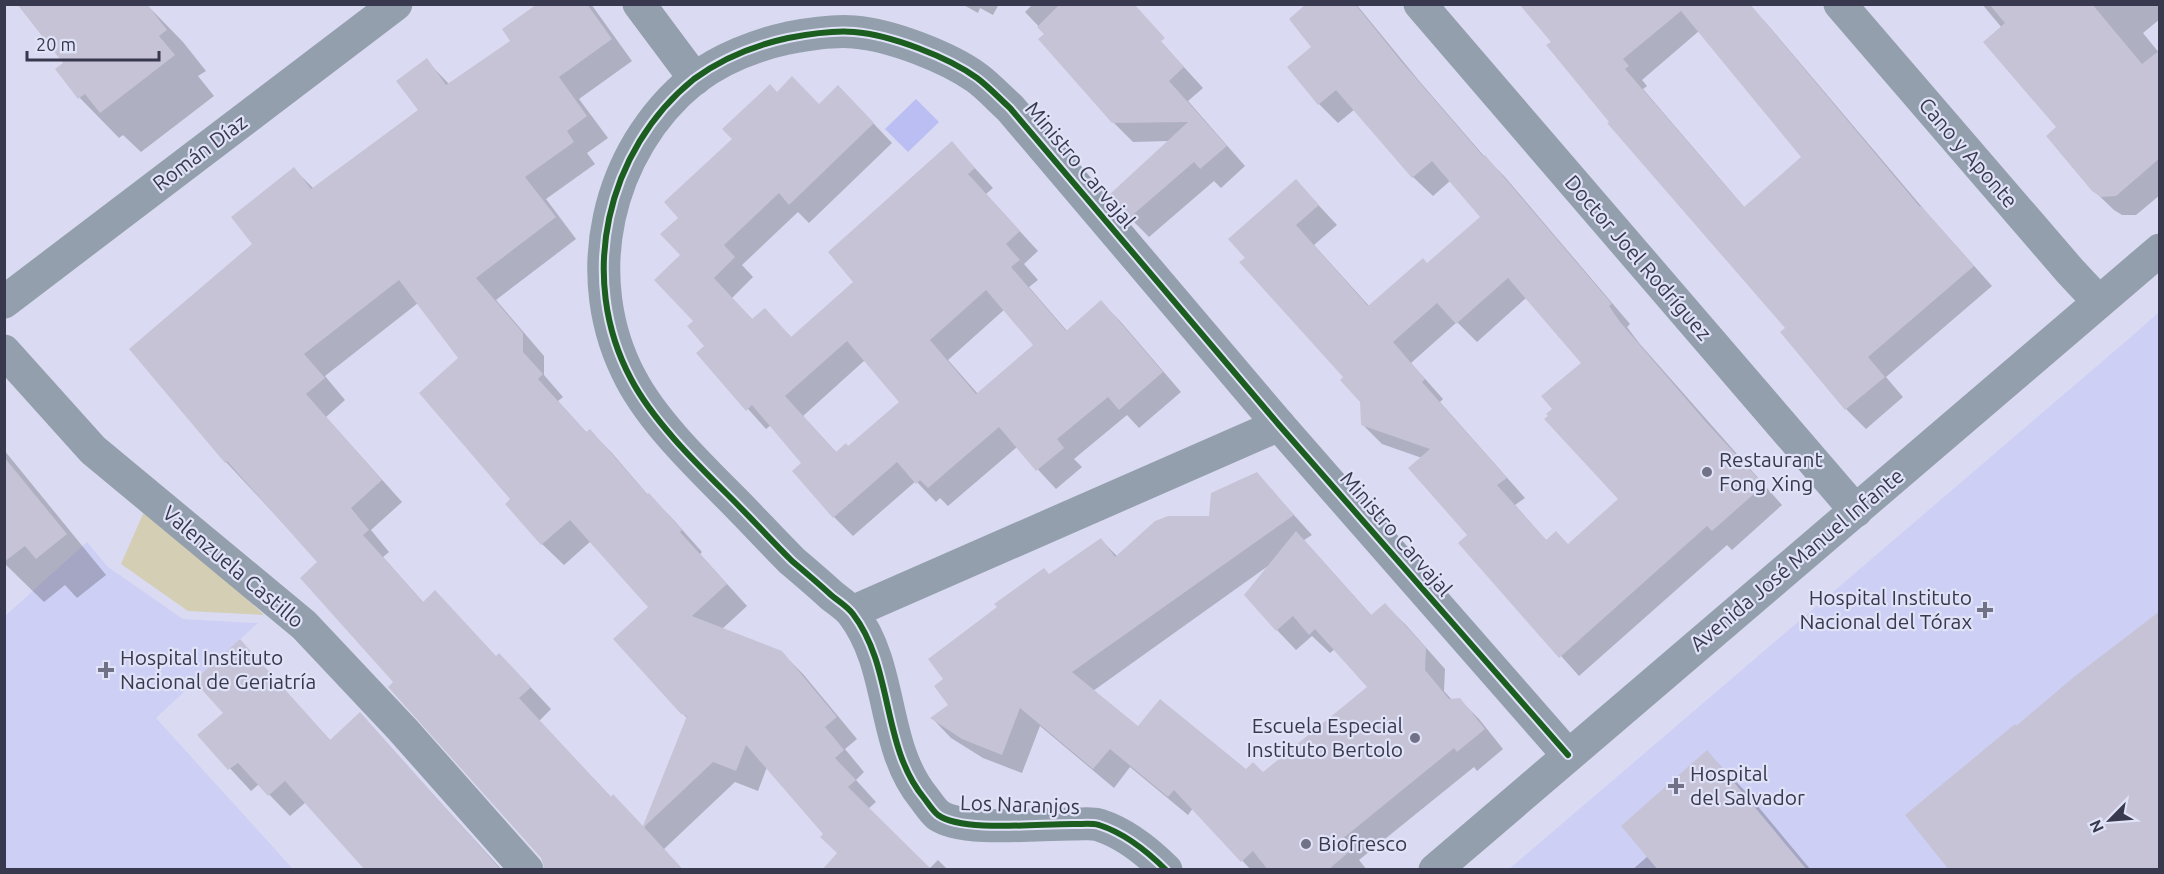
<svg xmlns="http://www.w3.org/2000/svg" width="2164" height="874" font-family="Ubuntu,sans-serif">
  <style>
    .built { fill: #cdd0f4 }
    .green { fill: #d3ceb4 }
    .water { fill: #babef2 }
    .shadow { fill: #0003; fill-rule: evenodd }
    .building { fill: #c6c3d7; fill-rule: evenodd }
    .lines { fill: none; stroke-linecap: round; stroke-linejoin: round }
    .minor { stroke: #939fac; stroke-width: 33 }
    .tertiary { stroke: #939fac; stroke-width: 33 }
    .cycleway-casing { stroke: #e0e2f7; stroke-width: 10 }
    .cycleway { stroke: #1b5e20; stroke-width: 6 }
    .poi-dot { fill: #717287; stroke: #e0e2f7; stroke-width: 2 }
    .labels { text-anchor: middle; stroke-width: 4.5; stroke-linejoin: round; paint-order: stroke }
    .street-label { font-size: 21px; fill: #38394e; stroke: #e0e2f7 }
    .poi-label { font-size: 21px; fill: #38394e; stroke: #e0e2f7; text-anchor: start }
  </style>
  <rect width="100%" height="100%" fill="#dadbf2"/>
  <g class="built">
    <path d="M2159,312V869L1508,870L2132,336Z"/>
    <path d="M87,542L108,567L183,619L258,623L156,718L293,869L5,870V616Z"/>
  </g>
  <path class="green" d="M147,505L264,615L188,611L121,564Z"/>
  <path class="water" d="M916,99L939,122L908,152L885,129Z"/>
  <g class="shadow">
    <path d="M146,4L183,42L206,71L198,76L214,96L141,152L123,135L119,138L80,98L65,64Z"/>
    <path d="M540,4H591L632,61L579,99L608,138L587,153L595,164L546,199L576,239L496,300L544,356V375L563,397L558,401L587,433L590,431L611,452L648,495L670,516L702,552L700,554L747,606L722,629L781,652L803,674L857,739L845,749L864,772L856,780L876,802L868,809L929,869L938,860L948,870H844L838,853L825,834L767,767L758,791L735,782L664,849L683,870H547L542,857L395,682L319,562L226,462L254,245L294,169L314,189L420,110L426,60L450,85L512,41ZM418,303L460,358L512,500L542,544L564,565L591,541L651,607L682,713L688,719L644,828L612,798L539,721L551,709L520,676L424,603L383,557L389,552L371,530L402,502L326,417L345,400L325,376Z"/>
    <path d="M962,4H999L993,15L980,8L978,13Z"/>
    <path d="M1033,4H1122L1162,43L1203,88L1188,101L1245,166L1221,188L1214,181L1149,237L1129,217L1169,141L1133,142L1113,122L1046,34L1025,12Z"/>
    <path d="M1309,4H1356L1420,82L1484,156L1504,176L1630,324L1627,327L1639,343L1782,505L1732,550L1727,545L1579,676L1460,543L1469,535L1422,458L1382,444L1363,425L1361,402L1345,378L1247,258L1296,181L1337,225L1314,245L1370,307L1427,265L1482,217L1450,181L1433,196L1413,177L1355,109L1338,123L1319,104ZM1526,298L1583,363L1554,409L1620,499L1569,545L1547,541L1515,505L1525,498L1440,402L1443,399L1411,363L1457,322L1477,342Z"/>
    <path d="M1521,4H1748L1767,24L1927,213L1992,286L1886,377L1903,397L1866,429L1846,409L1782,332L1787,328L1611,122L1553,42ZM1699,31L1804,157L1745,208L1643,89L1647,86L1642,80Z"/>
    <path d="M1982,4H2160V19L2143,33L2160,54V195L2136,215H2122L2114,210L2093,190L2002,28Z"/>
    <path d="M777,93L819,105L857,106L892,143L809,223L798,212L742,265L753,277L732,298L753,320L765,310L792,338L855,282L952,143L993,188L986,194L1038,251L1024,264L1038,280L1029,287L1067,331L1101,302L1120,321L1181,392L1139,428L1127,415L1074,459L1082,467L1056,489L1017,447L948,506L940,498L936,502L916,481L853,536L834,517L803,463L771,425L766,429L698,353L706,346L695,322L682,255L680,218L734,139ZM1005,309L1035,345L978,394L948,360ZM865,360L902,402L848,448L837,453L803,416Z"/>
    <path d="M4,450L106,575L77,598L65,585L44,602L4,563Z"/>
    <path d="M1257,474L1312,535L1304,540L1372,616L1385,605L1405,624L1445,669L1444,691L1452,700L1459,699L1479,719L1503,749L1477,771L1474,767L1359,860L1367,870H1251L1193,808L1188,815L1130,767L1114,788L1040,726L1022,773L983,758L951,738L932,718L950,705L1050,576L1101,540L1118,557L1210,517ZM1268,566L1277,630L1296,650L1312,636L1330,653L1335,649L1369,687L1263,774L1246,771L1138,728L1093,691Z"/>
    <path d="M240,642L331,741L360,714L502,870H367L306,802L290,816L259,784L251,791L199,735L225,713Z"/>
    <path d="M1707,752L1746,792L1811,870H1632L1648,856Z"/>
  </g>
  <g class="building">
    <path d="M17,4H147L167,30L159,36L175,55L100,113L85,94L78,99L55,69L63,63Z"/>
    <path d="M537,4H587L612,39L559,77L587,116L567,131L574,142L525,177L556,217L476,278L523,333V352L543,374L538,379L586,432L590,429L647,494L649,493L682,530L680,532L727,584L692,616L782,651L837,717L825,727L844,750L835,758L856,780L848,787L932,870H822L837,853L820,837L823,834L746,745L736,771L713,762L644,827L683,870H545L541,858L388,687L393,682L300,578L317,562L227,461L225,463L129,349L252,244L231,217L294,167L311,189L418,110L396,81L427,58L446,85L510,41L502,29ZM399,280L458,358L419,393L510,499L505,504L541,545L570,520L648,607L613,639L681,714L687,716L643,826L613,794L611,797L519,698L531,687L499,653L496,656L435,590L423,602L363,535L369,530L351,508L382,480L306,394L325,378L304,354Z"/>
    <path d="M1060,4H1134L1165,38L1161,41L1184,67L1169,81L1227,146L1200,169L1194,162L1128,219L1109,195L1188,122L1112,123L1038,39L1044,34L1037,27Z"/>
    <path d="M1306,4H1355L1401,61L1483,156L1485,155L1612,304L1609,306L1620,322L1706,422L1764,485L1712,531L1707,526L1559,658L1458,543L1467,535L1408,468L1430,449L1361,425L1360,402L1340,380L1343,377L1239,262L1245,258L1228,239L1296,179L1319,205L1296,225L1368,306L1423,258L1427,263L1480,217L1432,161L1412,178L1336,90L1318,105L1287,67L1311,47L1289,19ZM1508,278L1581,363L1541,396L1552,409L1546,414L1548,416L1544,419L1618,499L1568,544L1556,531L1546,540L1497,485L1507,478L1422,382L1425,379L1393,342L1437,303L1456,324Z"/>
    <path d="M1519,4H1750L1920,207L1921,206L1974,266L1868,357L1885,377L1845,410L1780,332L1785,328L1607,123L1609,122L1546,45L1551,42ZM1681,11L1801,157L1744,207L1625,69L1629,66L1623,59Z"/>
    <path d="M1989,4H2092L2142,64L2160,50V158L2116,196L2101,197L2092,191L2046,136L2056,127L1983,42L2005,23Z"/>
    <path d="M792,76L819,104L838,85L874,123L789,205L779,193L724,245L735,257L714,278L752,319L765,308L791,337L853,282L828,252L952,141L975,168L968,174L1020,231L1006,244L1020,260L1011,267L1066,331L1101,300L1163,372L1119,410L1108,397L1057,439L1064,448L1036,471L999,427L928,488L920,480L916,484L897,462L833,518L792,471L801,463L752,405L746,411L696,353L704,346L687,326L693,321L654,280L680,255L660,234L678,218L664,202L732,139L722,129L770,84L777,92ZM986,290L1033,345L976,394L930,340ZM847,341L899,402L848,446L846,443L836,452L785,396Z"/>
    <path d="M4,457L67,534L36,559L25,546L4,562Z"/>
    <path d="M1257,472L1294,515L1072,672L1138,726L1160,699L1246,769L1253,762L1263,772L1367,687L1315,629L1309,635L1293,616L1276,631L1244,595L1296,531L1371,615L1385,603L1426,648L1425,670L1449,699L1460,698L1485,729L1457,752L1454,748L1341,840L1350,851L1328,870H1268L1253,851L1241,862L1174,790L1168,797L1110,749L1093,769L1020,708L1002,755L962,739L930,718L948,705L934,686L943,679L928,659L997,607L994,604L1044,568L1049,574L1101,538L1115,557L1155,521L1168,516H1209L1211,493Z"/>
    <path d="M2160,611V870H1949L1905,815L2015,724L2016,726L2075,676Z"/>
    <path d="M240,639L330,740L360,712L501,870H365L285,781L268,796L238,763L228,770L197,735L223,713L194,681Z"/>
    <path d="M1707,750L1807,870H1658L1621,826Z"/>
  </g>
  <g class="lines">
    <g class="minor">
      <path d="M639,4L695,79"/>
      <path d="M1420,4L1856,511"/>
      <path d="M1840,4L2070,271L2098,301"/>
      <path d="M4,302L396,4"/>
      <path d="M4,351L93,450L304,625L402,729L527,870"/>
      <path d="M852,612L1279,425"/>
      <path d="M1166,870C1148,852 1124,833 1099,825C1092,823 1084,824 1077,824C1044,823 963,833 938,815C933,811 928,803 924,798C881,746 894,668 853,614C847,606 838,601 831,595C818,583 805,572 792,561C771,540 751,518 730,497C697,464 653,421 631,379C577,278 606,150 694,79C721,59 756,45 788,38C809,34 833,30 854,32C891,35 948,57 977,78C989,87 999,98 1010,108L1279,425L1568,755"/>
    </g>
    <path class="tertiary" d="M1435,870L2160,250"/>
    <defs>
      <path id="cycleway" d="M1166,870C1148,852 1124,833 1099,825C1092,823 1084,824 1077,824C1044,823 963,833 938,815C933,811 928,803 924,798C881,746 894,668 853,614C847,606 838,601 831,595C818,583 805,572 792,561C771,540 751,518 730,497C697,464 653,421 631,379C577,278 606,150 694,79C721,59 756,45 788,38C809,34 833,30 854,32C891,35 948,57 977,78C989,87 999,98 1010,108L1279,425L1568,755"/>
    </defs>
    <use href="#cycleway" class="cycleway-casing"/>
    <use href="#cycleway" class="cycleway"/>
  </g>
  <g class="poi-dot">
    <circle cx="1707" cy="472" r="6"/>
    <path d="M1982 601h6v6h6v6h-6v6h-6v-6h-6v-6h6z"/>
    <path d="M103 661h6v6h6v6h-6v6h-6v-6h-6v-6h6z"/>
    <circle cx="1415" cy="738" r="6"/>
    <path d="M1673 777h6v6h6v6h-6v6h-6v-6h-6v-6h6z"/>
    <circle cx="1306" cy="844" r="6"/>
  </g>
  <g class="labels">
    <g class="street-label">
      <text transform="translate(200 153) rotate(-37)" y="7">Román Díaz</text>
      <text transform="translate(1968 153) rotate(49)" y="7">Cano y Aponte</text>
      <text transform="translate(1080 165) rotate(50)" y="7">Ministro Carvajal</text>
      <text transform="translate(1638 258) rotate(49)" y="7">Doctor Joel Rodríguez</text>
      <text transform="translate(1396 534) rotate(49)" y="7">Ministro Carvajal</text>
      <text transform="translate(1797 560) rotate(-40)" y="7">Avenida José Manuel Infante</text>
      <text transform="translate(233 567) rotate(40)" y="7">Valenzuela Castillo</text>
      <text transform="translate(1020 805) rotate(2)" y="7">Los Naranjos</text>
    </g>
    <g class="poi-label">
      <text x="1719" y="467">Restaurant<tspan x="1719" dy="24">Fong Xing</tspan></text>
      <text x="1972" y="605" text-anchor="end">Hospital Instituto<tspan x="1972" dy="24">Nacional del Tórax</tspan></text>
      <text x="120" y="665">Hospital Instituto<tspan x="120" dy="24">Nacional de Geriatría</tspan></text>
      <text x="1403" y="733" text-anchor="end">Escuela Especial<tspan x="1403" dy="24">Instituto Bertolo</tspan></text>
      <text x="1690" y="781">Hospital<tspan x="1690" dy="24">del Salvador</tspan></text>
      <text x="1318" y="851">Biofresco</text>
    </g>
  </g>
  <rect width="2164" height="874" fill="none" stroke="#38394e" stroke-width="12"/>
  <g transform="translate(2110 820) rotate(245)" stroke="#e0e2f7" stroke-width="4.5" paint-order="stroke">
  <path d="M0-4.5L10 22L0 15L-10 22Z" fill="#38394e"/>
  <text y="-9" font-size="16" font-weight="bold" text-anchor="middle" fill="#38394e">N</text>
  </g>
  <path d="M27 51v9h132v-9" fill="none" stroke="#38394e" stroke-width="3"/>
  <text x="36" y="51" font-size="18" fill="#38394e" stroke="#e0e2f7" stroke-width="4.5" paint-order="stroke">20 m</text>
</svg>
